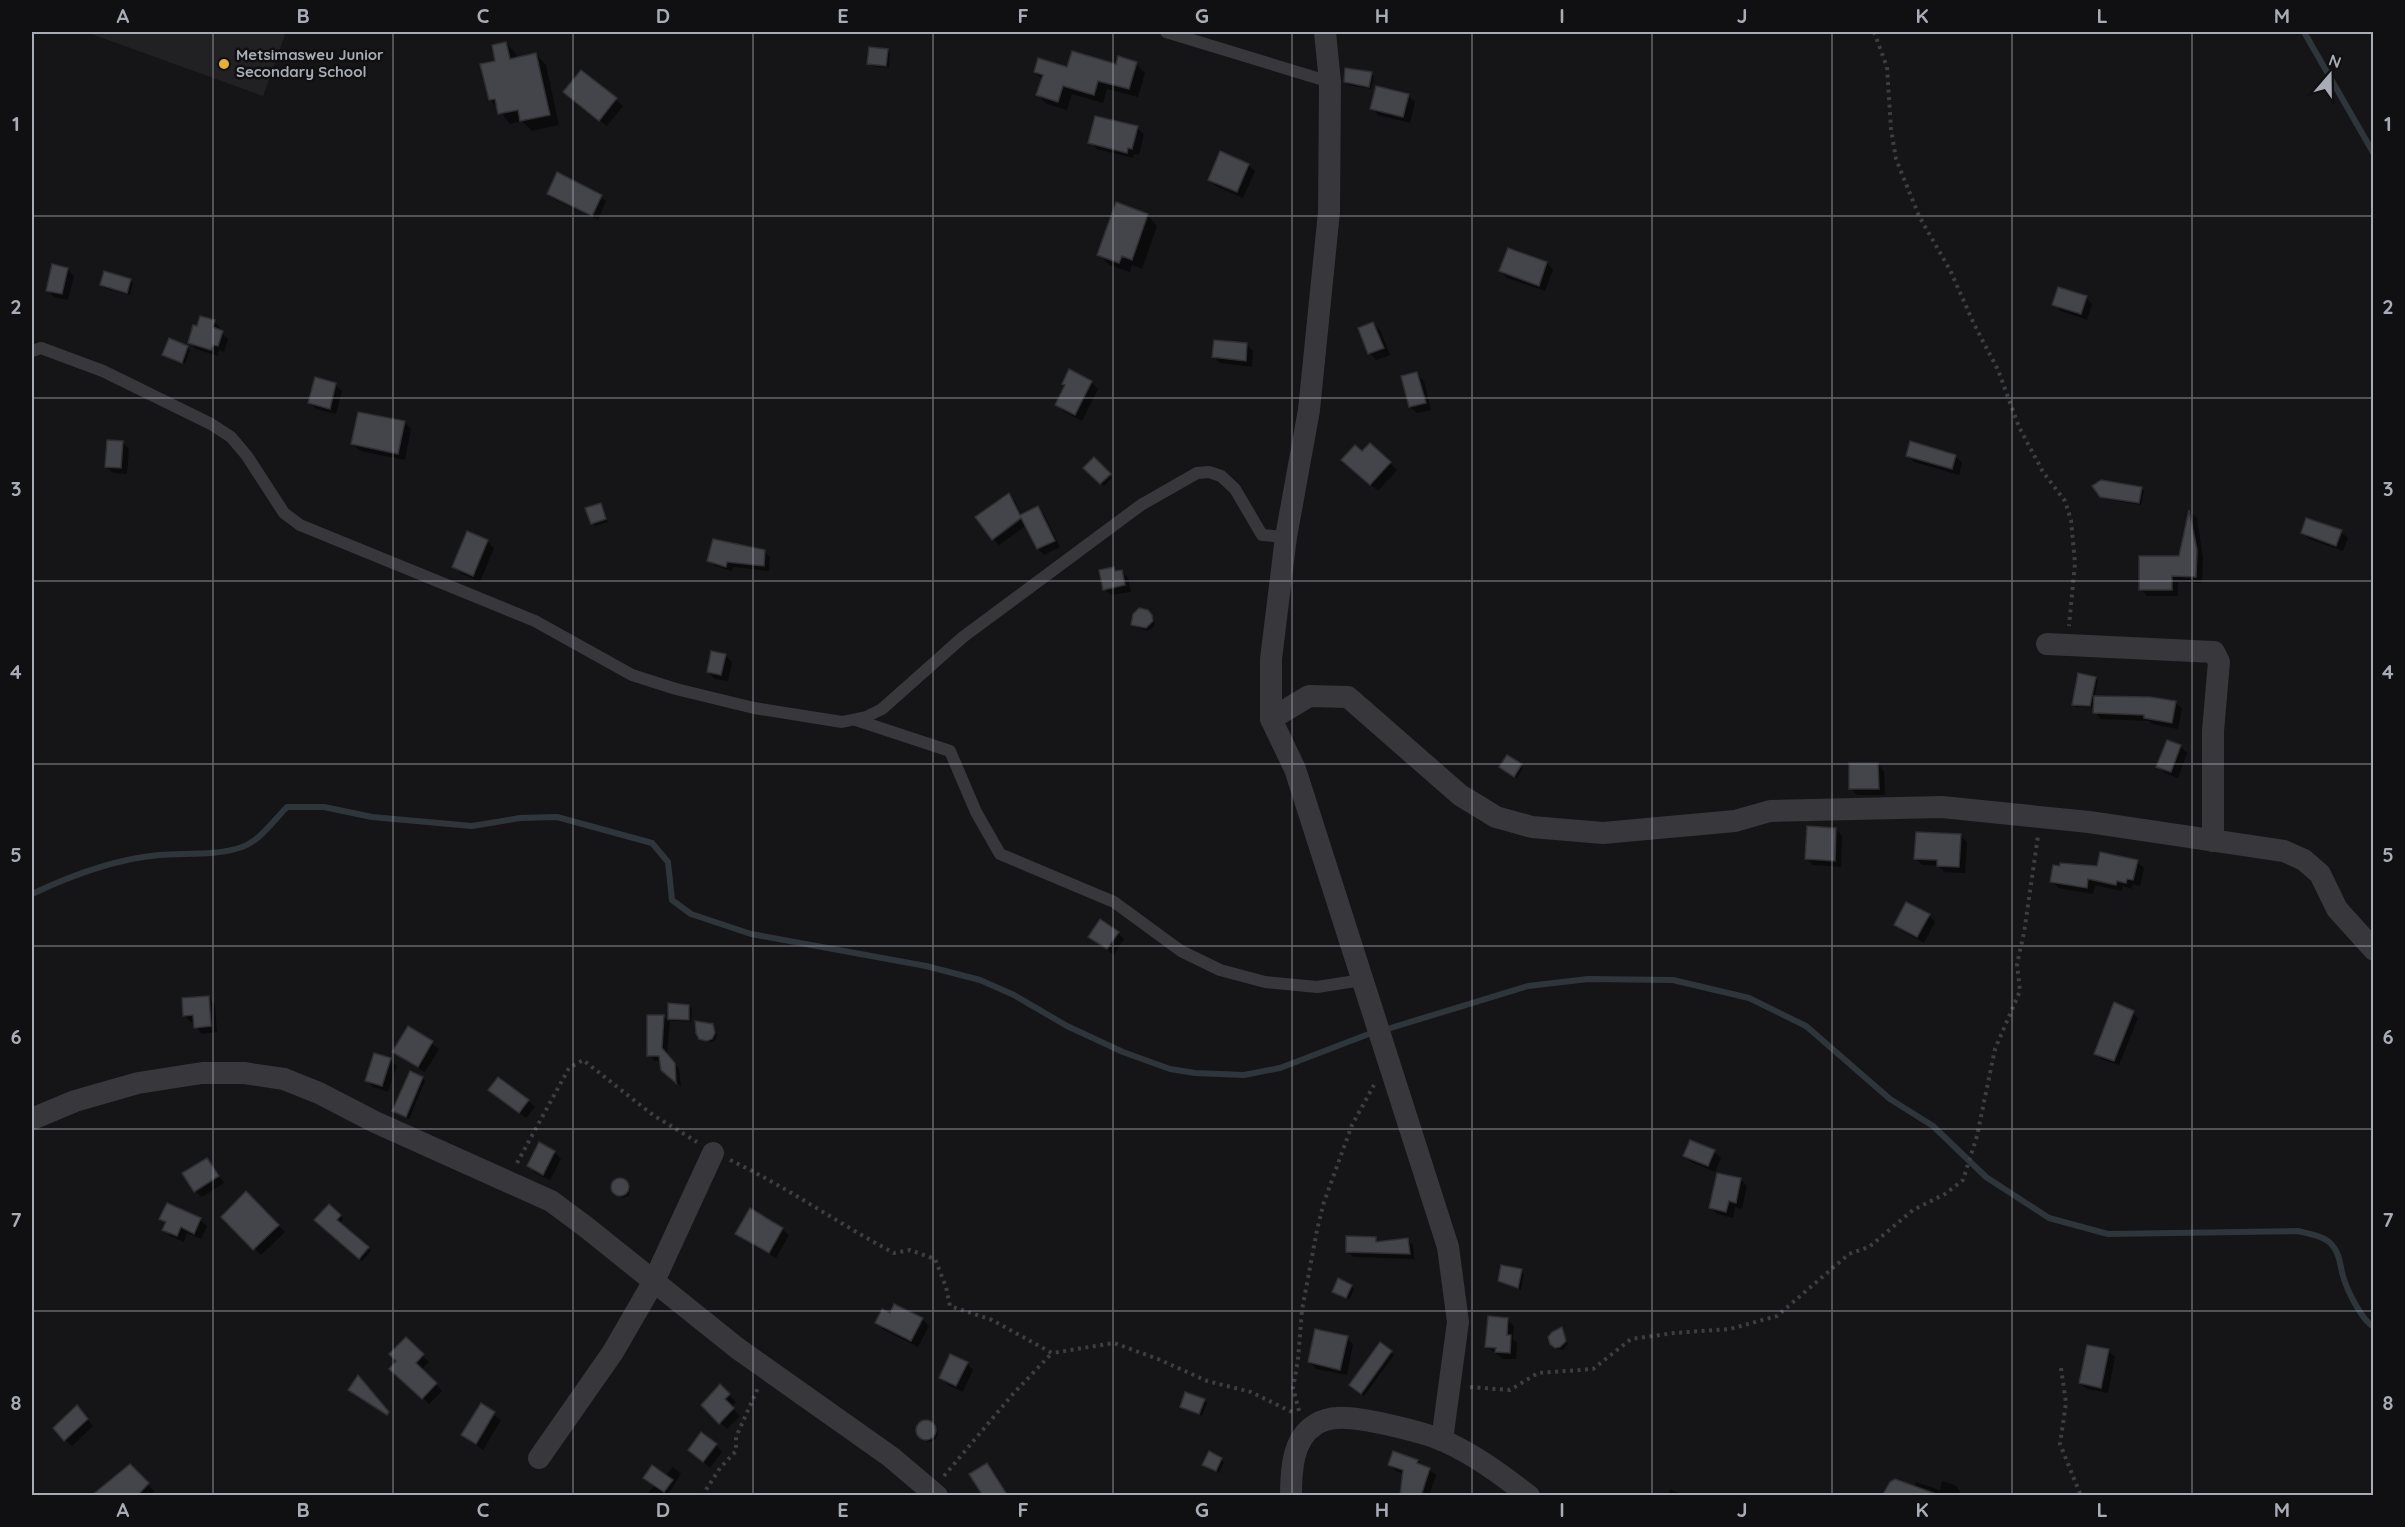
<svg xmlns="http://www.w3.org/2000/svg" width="2405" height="1527" font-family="Quicksand,sans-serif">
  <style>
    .built { fill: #212124 }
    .shadow { fill: #0007 }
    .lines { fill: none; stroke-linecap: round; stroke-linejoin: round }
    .stream { stroke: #2e363c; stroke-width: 6 }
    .building { fill: #44454a; stroke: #303033; stroke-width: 1.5 }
    .path { stroke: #3d3e43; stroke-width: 4; stroke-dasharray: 3 4.5; stroke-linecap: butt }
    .lane { stroke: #37373c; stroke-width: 12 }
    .street { stroke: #37373c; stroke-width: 22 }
    .grid { fill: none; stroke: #a8acb6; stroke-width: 1.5; stroke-opacity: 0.55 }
    .poi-dot { fill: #e4ae40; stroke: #101012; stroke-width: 2 }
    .labels { text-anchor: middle; stroke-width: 5; stroke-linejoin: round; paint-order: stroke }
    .poi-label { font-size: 15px; font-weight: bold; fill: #a8acb6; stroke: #101012; text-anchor: start }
    .neatline { fill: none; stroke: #a8acb6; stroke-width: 2 }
    .grid-label { font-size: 20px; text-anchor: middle; font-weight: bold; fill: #a8acb6 }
  </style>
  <rect width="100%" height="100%" fill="#151517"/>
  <path class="built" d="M86,32H286L263,96Z"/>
  <g class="shadow">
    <path d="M506,43L516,54L517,58L536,54L546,65L559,125L532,131L522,121L510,124L490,99L497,62Z"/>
    <path d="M887,50L890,53L889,68L872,66L869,63Z"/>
    <path d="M1136,64L1145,73L1138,97L1107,89L1103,103L1072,94L1067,110L1047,104L1038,95L1043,80L1035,72Z"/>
    <path d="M581,72L623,106L607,126L572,99Z"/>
    <path d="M1371,74L1374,76L1371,89L1348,85L1345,82Z"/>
    <path d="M1408,96L1415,102L1410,123L1378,115L1372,108Z"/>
    <path d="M1137,128L1144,134L1139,155L1134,154L1133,158L1097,149L1090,142Z"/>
    <path d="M1248,165L1255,171L1243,198L1216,186L1209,180Z"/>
    <path d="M558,174L583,185L606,201L598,220L554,199L548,194Z"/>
    <path d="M1147,215L1157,226L1142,269L1132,265L1130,272L1109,265L1099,254Z"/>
    <path d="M1509,250L1547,263L1553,270L1545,291L1507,278L1501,271Z"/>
    <path d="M67,269L74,276L68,300L54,297L48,290Z"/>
    <path d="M130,280L133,283L130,295L104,288L102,285Z"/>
    <path d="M2086,297L2092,304L2087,320L2061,311L2054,304Z"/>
    <path d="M214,321L220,328V331L228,339L224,352L219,350L218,356L196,349L189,343L198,328Z"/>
    <path d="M1373,324L1380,330L1390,355L1376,360L1370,353Z"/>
    <path d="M1247,345L1253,351L1252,367L1220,363L1214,357Z"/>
    <path d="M187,347L190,350L185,364L164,355Z"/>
    <path d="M1417,374L1424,381L1431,410L1417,413L1410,407L1403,377Z"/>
    <path d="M1091,382L1098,389L1082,421L1063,411L1057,405L1066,386L1063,383Z"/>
    <path d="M335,385L342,391L336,414L316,409L310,403Z"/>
    <path d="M405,423L411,429L405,460L360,451L353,444Z"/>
    <path d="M122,442L129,449L127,474L113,473L106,466Z"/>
    <path d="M1370,445L1397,470L1378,491L1350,466Z"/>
    <path d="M1907,455L1955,456L1962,463L1959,475L1914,462Z"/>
    <path d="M1094,459L1112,478L1104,486L1085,468Z"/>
    <path d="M2141,488L2144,491L2141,505L2105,499L2102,496Z"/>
    <path d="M1009,495L1015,501L1022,516L992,538Z"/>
    <path d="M600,505L608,522L595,526L592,523Z"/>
    <path d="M1037,508L1044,514L1060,547L1044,555L1038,549L1027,525L999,545L994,540Z"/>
    <path d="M2191,513L2197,518L2203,558L2202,583L2178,582V596H2147L2141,589L2180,558Z"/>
    <path d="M2303,532H2341L2348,538L2343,551L2309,539Z"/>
    <path d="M487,541L494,548L480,582L460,573L454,567Z"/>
    <path d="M764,552L770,557L769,571L733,567L732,571L715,566L709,560Z"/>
    <path d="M1114,569L1117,572L1121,571L1128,578L1131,592L1111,595L1104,589Z"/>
    <path d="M1150,614L1155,622L1154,627L1147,631L1132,625Z"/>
    <path d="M725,655L732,662L728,681L715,679L708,672Z"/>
    <path d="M2095,678L2098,681L2094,698L2175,702L2182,709L2178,729L2152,724L2149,721L2101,719L2095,712V708L2076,707L2073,705Z"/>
    <path d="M2180,746L2187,753L2178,778L2165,773L2158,767Z"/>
    <path d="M1878,764L1884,771L1885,795H1857L1851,789Z"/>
    <path d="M1521,765L1523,768L1517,778L1504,770Z"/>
    <path d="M1836,829L1842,836L1841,867L1813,865L1807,859Z"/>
    <path d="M1960,835L1967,842L1965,873L1945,872L1938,866L1922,865L1916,859Z"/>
    <path d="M2137,862L2144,868L2140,886L2133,884L2132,889L2123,886L2122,891L2095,885L2093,894L2058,888L2052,881L2098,868Z"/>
    <path d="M1929,915L1935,922L1924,943L1902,931L1896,925Z"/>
    <path d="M1118,933L1124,939L1114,955L1090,937Z"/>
    <path d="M209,998L215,1005L217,1032L202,1034L196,1027L195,1021L191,1022L184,1015Z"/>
    <path d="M670,1004L689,1006L692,1009L691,1022L672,1021L670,1019L667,1055L679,1069L681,1086L669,1076L661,1061H655L649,1055L664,1017L669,1022Z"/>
    <path d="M2115,1004L2133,1013L2138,1018L2119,1065L2101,1059L2096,1054Z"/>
    <path d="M712,1025L717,1034L716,1039L712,1042L704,1041L700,1038Z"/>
    <path d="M409,1028L439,1049L425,1072L401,1058L394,1051Z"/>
    <path d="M390,1060L397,1066L388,1092L373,1087L366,1080Z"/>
    <path d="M422,1078L425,1081L409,1119L397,1114L394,1111Z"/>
    <path d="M497,1096L528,1101L535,1107L526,1118Z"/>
    <path d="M554,1152L561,1159L550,1180L535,1173L528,1166Z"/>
    <path d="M1714,1152L1721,1158L1715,1172L1691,1162L1685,1156Z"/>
    <path d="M207,1159L224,1183L202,1197L195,1191Z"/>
    <path d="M1740,1179L1747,1186L1742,1209L1735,1207L1733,1218L1717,1214L1711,1208Z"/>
    <path d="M621,1180L630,1188L629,1196L622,1198L613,1191L612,1186L616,1181Z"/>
    <path d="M246,1194L285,1232L261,1255L223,1217Z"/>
    <path d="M329,1206L343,1219L339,1224L371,1251L362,1261L317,1220Z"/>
    <path d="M161,1218L200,1220L207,1226L201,1239L187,1233L184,1242L170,1236L164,1229L166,1224Z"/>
    <path d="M782,1229L789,1235L776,1258L744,1240L737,1233Z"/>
    <path d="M1375,1239L1380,1243L1407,1239L1413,1245L1414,1259L1353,1257L1348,1251Z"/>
    <path d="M1521,1271L1524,1274L1521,1290L1499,1281Z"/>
    <path d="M1351,1286L1354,1289L1349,1300L1334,1291Z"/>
    <path d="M890,1315L922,1319L929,1326L918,1347L884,1330L877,1323Z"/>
    <path d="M1507,1319L1514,1326L1513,1339L1517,1343L1516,1359H1503L1487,1347Z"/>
    <path d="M1562,1329L1568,1344L1563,1350L1556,1349L1553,1346Z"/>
    <path d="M1347,1338L1353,1344L1347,1375L1316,1369L1310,1362Z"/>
    <path d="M406,1339L429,1362L421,1370L442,1391L429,1404L391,1368L398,1361Z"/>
    <path d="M1380,1344L1394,1355L1364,1396L1354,1388Z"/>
    <path d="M2108,1351L2115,1357L2108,1393L2087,1389L2080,1383Z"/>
    <path d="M967,1363L973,1370L963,1392L948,1385L941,1378Z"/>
    <path d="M720,1386L736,1402L731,1407L740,1416L727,1429L703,1405Z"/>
    <path d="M1204,1400L1207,1403L1202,1416L1182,1407Z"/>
    <path d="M481,1405L501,1420L483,1450L463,1435Z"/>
    <path d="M83,1413L93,1426L72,1446L65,1440Z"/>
    <circle cx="928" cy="1432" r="10"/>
    <path d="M716,1445L722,1452L710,1468L690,1450Z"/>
    <path d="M1209,1453L1224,1462L1219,1473L1204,1464Z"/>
    <path d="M1394,1453L1418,1461L1436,1475L1429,1496H1401L1404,1474L1396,1471L1390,1465Z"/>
    <path d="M987,1465L993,1471L1009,1496H984Z"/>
    <path d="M130,1466L154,1491L150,1496H94Z"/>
    <path d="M673,1467L681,1474L667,1496H645Z"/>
    <path d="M1942,1481L1955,1485L1960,1491L1959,1496H1892L1915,1487L1916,1482L1940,1490Z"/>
    <path d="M1670,1489L1684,1496H1667Z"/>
  </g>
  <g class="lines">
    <g class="stream">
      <path d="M2304,32L2374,154"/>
      <path d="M32,894C72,875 114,859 159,855C186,853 216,856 242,847C260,841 274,820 287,807H324L372,817L472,826L520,818L557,817L652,843L668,862L672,900L691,914L751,934L926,966L980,980L1014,995L1067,1026L1123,1052L1170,1069L1195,1073L1244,1075L1280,1068L1374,1032"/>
      <path d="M1384,1030L1528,986L1588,979L1673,980L1749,998L1806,1026L1890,1099L1933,1126L1986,1177L2049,1218L2108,1234L2298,1231C2309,1234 2325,1236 2332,1245C2340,1253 2340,1266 2343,1276C2347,1290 2362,1321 2374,1327"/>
    </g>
  </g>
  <g class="building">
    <path d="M506,42L510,59L536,53L550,115L520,121L518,110L498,114L495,99L489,100L480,64L495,61L492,45Z"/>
    <path d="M869,47L888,49L886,66L867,64Z"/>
    <path d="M1072,51L1116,64L1118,56L1137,62L1129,89L1098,81L1094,95L1063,86L1058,102L1036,95L1043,75L1034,72L1038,58L1067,67Z"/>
    <path d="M1345,68L1372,72L1369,87L1344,82Z"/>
    <path d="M581,70L617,98L599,121L563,92Z"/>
    <path d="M1376,86L1409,94L1403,117L1370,109Z"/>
    <path d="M1095,116L1138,126L1132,149L1128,148L1127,153L1088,143Z"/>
    <path d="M1220,151L1249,164L1237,192L1208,180Z"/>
    <path d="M557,172L602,195L592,216L547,194Z"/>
    <path d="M1116,202L1148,214L1132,260L1122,256L1119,263L1097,255Z"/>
    <path d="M1508,248L1547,262L1539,286L1499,271Z"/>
    <path d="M52,264L68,268L62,294L46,291Z"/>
    <path d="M104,271L131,279L127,293L100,285Z"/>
    <path d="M2058,287L2087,296L2081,314L2052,305Z"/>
    <path d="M200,316L215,320L213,327L223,331L218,346L213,345L211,350L188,343L193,325L197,326Z"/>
    <path d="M1373,322L1384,348L1368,354L1358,328Z"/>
    <path d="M169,338L188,346L182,363L162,355Z"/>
    <path d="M1214,340L1247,343L1246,361L1212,357Z"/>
    <path d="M1069,369L1092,381L1075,415L1055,405L1065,385L1062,384Z"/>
    <path d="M1417,372L1426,403L1409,407L1401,376Z"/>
    <path d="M315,377L336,383L330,409L308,403Z"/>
    <path d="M358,412L405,421L398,454L351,444Z"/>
    <path d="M107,440L123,441L121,468L105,467Z"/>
    <path d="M1910,441L1956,455L1952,469L1906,456Z"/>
    <path d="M1370,443L1391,462L1370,485L1341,460L1355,445L1362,451Z"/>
    <path d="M1094,457L1111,474L1100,484L1083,468Z"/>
    <path d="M2101,480L2142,487L2139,503L2100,497L2092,486Z"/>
    <path d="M1009,493L1020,515L1038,506L1055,541L1037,549L1021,518L992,540L975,517Z"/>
    <path d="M601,503L606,519L591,524L585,508Z"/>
    <path d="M2189,510L2197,550L2196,577L2172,576V590H2139V556H2179Z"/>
    <path d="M2306,518L2342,530L2336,546L2301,533Z"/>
    <path d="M467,531L488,540L473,576L452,567Z"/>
    <path d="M713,539L765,550L764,566L727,562L726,567L707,561Z"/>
    <path d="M1114,567L1115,571L1122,570L1125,585L1103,590L1099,570Z"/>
    <path d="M1139,608L1148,610L1152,615L1153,621L1146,628L1131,625L1133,614Z"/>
    <path d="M711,651L726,654L721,675L707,672Z"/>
    <path d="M2078,673L2096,677L2090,706L2072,705Z"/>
    <path d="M2094,696L2150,697L2176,701L2172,723L2144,718V715L2093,713Z"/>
    <path d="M2167,740L2181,745L2171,772L2156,767Z"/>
    <path d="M1507,755L1522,764L1514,777L1499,767Z"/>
    <path d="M1849,763H1878L1879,789H1849Z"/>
    <path d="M1807,826L1836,828L1835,861L1805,859Z"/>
    <path d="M1916,832L1961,834L1959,867L1937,866V860L1914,859Z"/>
    <path d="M2100,852L2138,860L2133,880L2127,879L2126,883L2117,881L2116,885L2088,879L2087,888L2050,882L2053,865L2060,866V863L2097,866Z"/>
    <path d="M1906,902L1930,914L1917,937L1894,925Z"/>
    <path d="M1100,919L1119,932L1107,949L1088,937Z"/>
    <path d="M209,996L211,1026L194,1028L193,1015L183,1016L182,998Z"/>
    <path d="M2114,1002L2134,1011L2114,1061L2094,1054Z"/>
    <path d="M668,1003L689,1005V1020L668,1019Z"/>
    <path d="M647,1015H664L662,1048L675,1063L676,1083L661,1070L659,1056H647Z"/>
    <path d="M695,1021L713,1024L715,1033L712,1039L706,1041L699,1039L696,1033Z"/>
    <path d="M408,1026L433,1041L418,1067L392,1052Z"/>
    <path d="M374,1053L391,1058L382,1086L365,1081Z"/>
    <path d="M410,1071L423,1077L406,1117L392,1111Z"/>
    <path d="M498,1077L529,1100L519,1113L488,1090Z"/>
    <path d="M1690,1140L1715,1150L1708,1166L1683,1156Z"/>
    <path d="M539,1142L555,1151L543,1175L527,1166Z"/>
    <path d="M207,1158L219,1176L194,1192L182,1173Z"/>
    <path d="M1717,1173L1741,1178L1736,1203L1729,1201L1726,1212L1709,1208Z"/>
    <circle cx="620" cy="1187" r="9"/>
    <path d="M246,1191L279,1225L253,1250L221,1217Z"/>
    <path d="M167,1203L201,1218L194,1234L181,1227L177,1236L162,1230L166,1222L159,1219Z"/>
    <path d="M329,1204L341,1215L337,1220L369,1247L359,1259L314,1220Z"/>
    <path d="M750,1208L783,1228L769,1253L735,1234Z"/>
    <path d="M1346,1236L1376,1237V1242L1408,1238L1410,1254L1346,1252Z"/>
    <path d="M1501,1265L1522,1269L1518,1288L1498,1281Z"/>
    <path d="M1338,1278L1352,1285L1346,1298L1332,1292Z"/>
    <path d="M894,1304L923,1318L911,1341L875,1323L882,1309L890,1313Z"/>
    <path d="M1488,1316L1508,1318L1507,1335H1511L1510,1353L1495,1352L1496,1348L1485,1347Z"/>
    <path d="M1562,1327L1566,1341L1560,1347L1555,1348L1550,1344L1548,1337L1552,1332Z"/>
    <path d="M1315,1329L1348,1336L1340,1370L1308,1362Z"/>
    <path d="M406,1337L424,1354L416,1363L437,1383L422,1399L389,1369L396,1361L389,1354Z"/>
    <path d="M1380,1342L1392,1351L1361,1394L1349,1385Z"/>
    <path d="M2087,1345L2109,1349L2101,1388L2079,1383Z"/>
    <path d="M950,1354L968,1362L956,1386L939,1378Z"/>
    <path d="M358,1375L389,1412L387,1415L348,1390Z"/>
    <path d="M720,1384L730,1394L725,1399L734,1408L719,1424L701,1405Z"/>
    <path d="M1185,1392L1205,1399L1199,1414L1180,1407Z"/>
    <path d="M481,1403L495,1412L476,1444L461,1435Z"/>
    <path d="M77,1405L88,1419L64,1441L53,1428Z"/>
    <circle cx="926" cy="1430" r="10"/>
    <path d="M701,1432L717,1444L703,1462L688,1450Z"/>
    <path d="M1209,1451L1222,1458L1216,1471L1202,1465Z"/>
    <path d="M1393,1451L1418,1460L1417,1463L1430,1468L1421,1496H1400L1403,1470L1388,1465Z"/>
    <path d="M987,1463L1008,1496H983L969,1474Z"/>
    <path d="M130,1464L149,1483L137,1496H91Z"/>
    <path d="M652,1465L673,1480L664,1492L643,1478Z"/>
    <path d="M1895,1479L1936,1494L1935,1496H1882L1890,1482Z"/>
  </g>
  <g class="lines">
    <g class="path">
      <path d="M1874,32L1887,67L1891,129L1896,159L1919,216L1950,270L1974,324L1998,370L2019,427L2043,472L2065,501L2071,520L2075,563L2069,626"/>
      <path d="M730,1160C787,1187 839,1224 894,1253L910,1250L935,1259L946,1287L950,1306L992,1320L1052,1353L1114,1343L1158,1359L1207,1381L1251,1392L1296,1414"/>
      <path d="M517,1163L569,1068L583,1060L653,1115L697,1142"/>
      <path d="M2061,1368L2066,1403L2060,1444L2081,1496"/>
      <path d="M1470,1387L1510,1390L1538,1373L1593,1369L1631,1339L1674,1333L1730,1329L1777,1316L1849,1254L1869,1247L1913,1210L1945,1194L1963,1180L1977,1136L1995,1049L2020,991L2017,964L2024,933L2038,836"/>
      <path d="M1299,1411L1293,1388L1298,1360L1302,1310L1317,1230L1324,1202L1352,1125L1374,1085"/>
      <path d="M944,1476L1013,1394L1052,1353"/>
      <path d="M702,1496L720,1468L736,1451V1437L758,1388"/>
    </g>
    <g class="lane">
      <path d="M1166,32L1330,82"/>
      <path d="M32,351L41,348L103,371L211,424L231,437L247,456L284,513L300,525L535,621L632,675L676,689L754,708L842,722L866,717L882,709L963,637L1141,505L1197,473L1209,472L1221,476L1235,489L1262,535L1286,537"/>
      <path d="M856,720L950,751L976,812L1000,854L1114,902L1181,951L1220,970L1265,982L1317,987L1362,980"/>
    </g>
    <g class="street">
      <path d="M1325,32L1330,82L1329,212L1309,410L1286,537L1271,659V719L1295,769L1448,1247L1458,1322L1442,1440"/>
      <path d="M2047,644L2214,652L2219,662L2213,731V841"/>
      <path d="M1271,719L1309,696L1348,697L1460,795L1496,817L1532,827L1603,833L1735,821L1770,811L1942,807L2089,822L2284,851L2304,860L2320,874L2337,909L2374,950"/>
      <path d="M32,1119L75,1101L138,1083L202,1073H244L284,1079L319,1093L375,1122L551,1201L586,1227L737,1348L891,1457L937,1496"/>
      <path d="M539,1458L613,1352L654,1281L713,1153"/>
      <path d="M1291,1496C1291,1472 1292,1439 1315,1425C1320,1421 1331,1418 1337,1418C1358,1416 1424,1432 1444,1441C1475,1455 1502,1475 1529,1496"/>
    </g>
  </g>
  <path class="grid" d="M213,32V1496M393,32V1496M573,32V1496M753,32V1496M933,32V1496M1113,32V1496M1292,32V1496M1472,32V1496M1652,32V1496M1832,32V1496M2012,32V1496M2192,32V1496M32,216H2374M32,398H2374M32,581H2374M32,764H2374M32,946H2374M32,1129H2374M32,1311H2374"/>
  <circle class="poi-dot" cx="224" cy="64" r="6"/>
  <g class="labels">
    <g class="poi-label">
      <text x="236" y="60">Metsimasweu Junior<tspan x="236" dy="17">Secondary School</tspan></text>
    </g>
  </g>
  <rect width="2405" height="1527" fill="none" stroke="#101012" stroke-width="66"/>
  <g transform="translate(2330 75) rotate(20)" stroke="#101012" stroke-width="4.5" paint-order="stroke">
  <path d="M0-4.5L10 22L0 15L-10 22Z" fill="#a8acb6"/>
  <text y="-9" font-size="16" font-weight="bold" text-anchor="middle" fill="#a8acb6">N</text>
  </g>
  <rect x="33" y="33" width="2339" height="1461" class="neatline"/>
  <g class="grid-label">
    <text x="123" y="23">A</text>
    <text x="303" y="23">B</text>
    <text x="483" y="23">C</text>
    <text x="663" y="23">D</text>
    <text x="843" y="23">E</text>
    <text x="1023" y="23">F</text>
    <text x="1202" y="23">G</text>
    <text x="1382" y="23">H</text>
    <text x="1562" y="23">I</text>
    <text x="1742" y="23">J</text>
    <text x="1922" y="23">K</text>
    <text x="2102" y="23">L</text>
    <text x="2282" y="23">M</text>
    <text x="16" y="131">1</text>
    <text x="2388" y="131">1</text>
    <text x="16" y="314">2</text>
    <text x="2388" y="314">2</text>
    <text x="16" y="496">3</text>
    <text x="2388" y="496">3</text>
    <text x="16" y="679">4</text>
    <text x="2388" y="679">4</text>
    <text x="16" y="862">5</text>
    <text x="2388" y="862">5</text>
    <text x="16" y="1044">6</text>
    <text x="2388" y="1044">6</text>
    <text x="16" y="1227">7</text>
    <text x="2388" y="1227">7</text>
    <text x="16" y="1410">8</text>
    <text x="2388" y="1410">8</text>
    <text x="123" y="1517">A</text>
    <text x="303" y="1517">B</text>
    <text x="483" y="1517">C</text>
    <text x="663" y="1517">D</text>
    <text x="843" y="1517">E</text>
    <text x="1023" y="1517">F</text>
    <text x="1202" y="1517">G</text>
    <text x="1382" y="1517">H</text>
    <text x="1562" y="1517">I</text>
    <text x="1742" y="1517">J</text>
    <text x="1922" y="1517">K</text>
    <text x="2102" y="1517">L</text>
    <text x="2282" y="1517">M</text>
  </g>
</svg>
